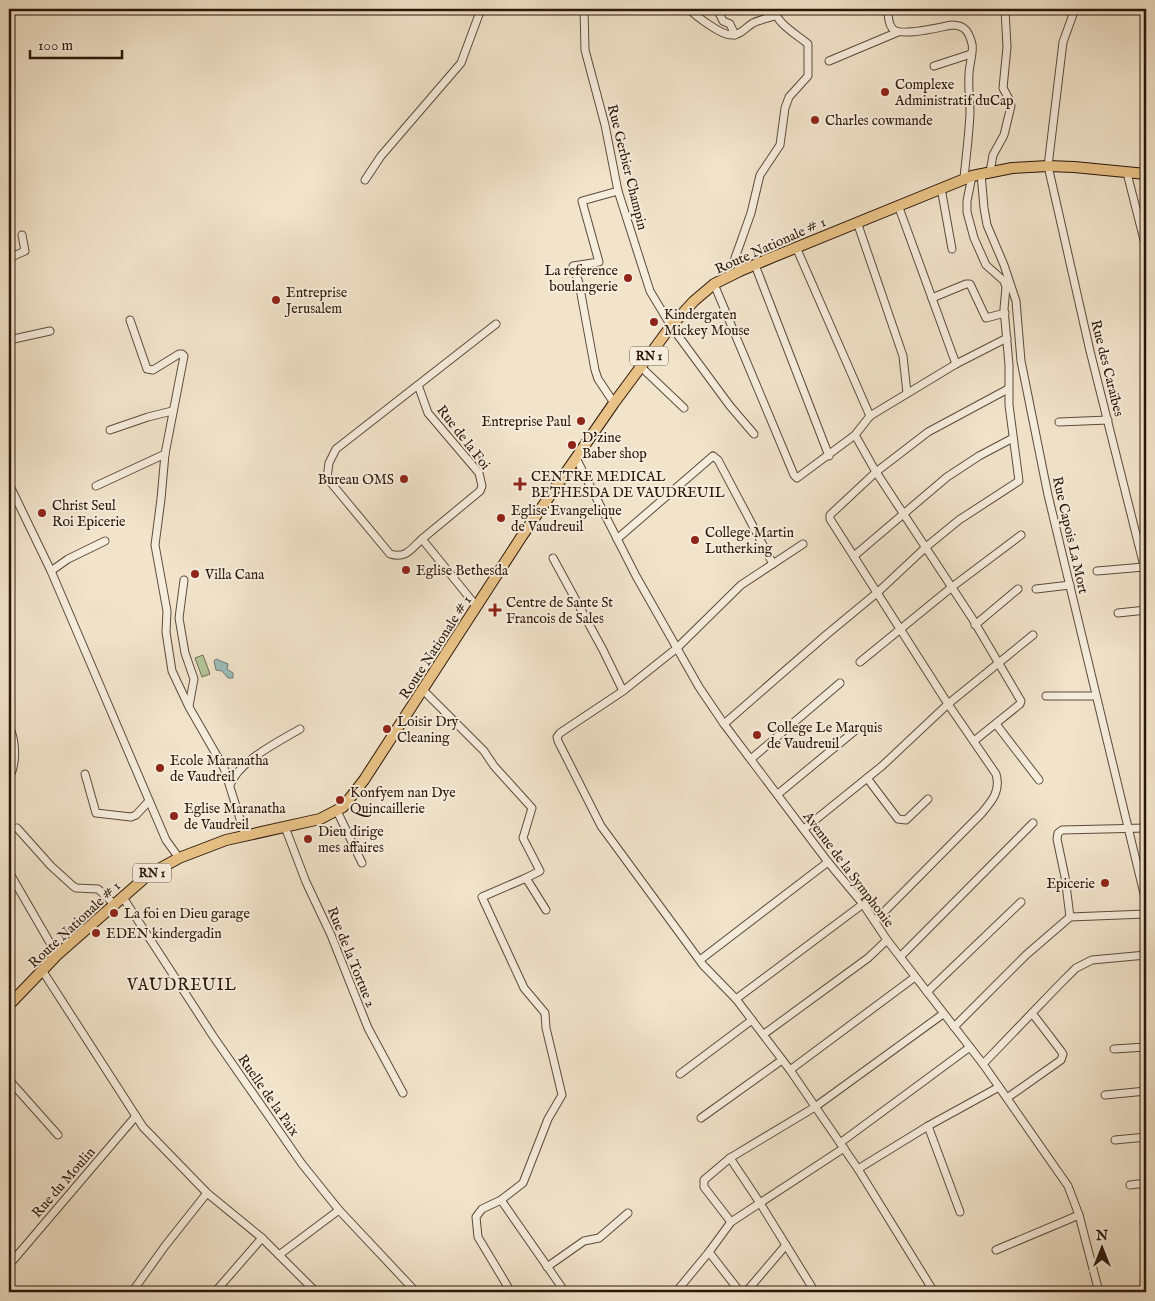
<svg xmlns="http://www.w3.org/2000/svg" width="1155" height="1301" font-family="'IM FELL English',serif">
  <style>
    .green { fill: #b4c59b; stroke: #706e52 }
    .water { fill: #9cbebd; stroke: #6f7b75 }
    .lines { fill: none; stroke-linecap: round; stroke-linejoin: round }
    .minor-casing { stroke: #5c4a3a; stroke-width: 9 }
    .primary-casing { stroke: #2b1609; stroke-width: 12 }
    .minor { stroke: #f6eddd; stroke-width: 7 }
    .primary { stroke: #e8c286; stroke-width: 10 }
    .poi-dot { fill: #8f2418; stroke: #f6eddd; stroke-width: 2 }
    .labels { text-anchor: middle; stroke-width: 4; stroke-linejoin: round; paint-order: stroke }
    .shield { fill: #f6eddd; stroke: #685649; stroke-width: 1 }
    .shield-label { font-size: 12px; font-weight: bold; fill: #2b1609 }
    .poi-label { font-size: 14px; fill: #2b1609; stroke: #f6eddd; text-anchor: start }
    .street-label { font-size: 14px; fill: #2b1609; stroke: #f6eddd }
    .quarter-label { font-size: 16px; letter-spacing: 1px; fill: #2b1609; stroke: #f6eddd }
  </style>
  <rect width="100%" height="100%" fill="#f1e4cb"/>
  <filter id="stains"><feTurbulence type="fractalNoise" baseFrequency=".004" numOctaves="4"/><feColorMatrix values="0 0 0 0 .2 0 0 0 0 .09 0 0 0 0 .02 0 0 0 .5 -.17"/></filter>
  <radialGradient id="worn" r=".72"><stop offset=".6" stop-color="#630" stop-opacity="0"/><stop offset="1" stop-color="#630" stop-opacity=".3"/></radialGradient>
  <path class="green" d="M203,655L210,674L202,677L195,658Z"/>
  <path class="water" d="M216,659L228,664L227,669L233,673V678H228L222,671L216,670L214,661Z"/>
  <g class="lines">
    <defs>
      <g id="minor">
        <path d="M584,9L585,50L605,125L618,191L650,291L671,326L730,406L754,434"/>
        <path d="M689,9C696,16 722,36 732,35C741,35 746,27 753,23C759,20 768,18 775,16"/>
        <path d="M717,9L723,21L730,24L735,35"/>
        <path d="M888,9C888,15 888,23 892,28C899,38 940,27 952,25C965,25 969,32 972,44C974,50 969,66 969,74C968,87 970,100 970,113C969,135 966,157 964,178"/>
        <path d="M1075,9L1063,42L1048,166L1090,351L1146,574"/>
        <path d="M829,61L898,32"/>
        <path d="M934,66L971,54"/>
        <path d="M990,172L993,155L1004,135L1011,106L1010,101L1003,88L1007,47L1005,9"/>
        <path d="M1127,173L1146,248"/>
        <path d="M981,174L984,208L987,225L1004,265L1016,301L1021,361L1048,495L1146,902"/>
        <path d="M365,180L381,156L461,63L481,9"/>
        <path d="M941,188L952,249"/>
        <path d="M898,205L956,364"/>
        <path d="M857,222L903,356L907,393"/>
        <path d="M796,247L870,416"/>
        <path d="M9,258L25,251L22,235"/>
        <path d="M755,265L829,456"/>
        <path d="M740,271L735,258L751,213L760,175L780,145L785,108L789,97L808,76V44C796,34 777,24 774,9"/>
        <path d="M714,284L794,475L797,478L855,435L870,416L956,364L1007,338"/>
        <path d="M932,298L966,284H970L986,318L1005,313"/>
        <path d="M130,320L147,369L153,370L179,354H182L184,356L165,454L161,499L155,545L167,611L166,632L172,671L189,707L224,768L245,835"/>
        <path d="M9,340L50,331"/>
        <path d="M641,367L684,408"/>
        <path d="M418,385L428,413L479,473L482,486L480,491L422,539"/>
        <path d="M614,403L598,379L595,370L579,283L573,266L599,262L582,201L618,191"/>
        <path d="M1059,422L1108,420"/>
        <path d="M110,430L148,417L172,411"/>
        <path d="M855,435L876,472L972,618L1021,701L1020,704L974,741"/>
        <path d="M576,458L636,576L699,687L724,724L828,862L863,904L887,940L983,1064L1068,1186L1079,1215L1099,1292"/>
        <path d="M9,484L51,571L166,840L179,858"/>
        <path d="M96,486L165,454"/>
        <path d="M617,539L713,456L718,460L773,564"/>
        <path d="M803,544L741,585L677,648L623,691L560,733L557,737L558,741L601,826L703,965L736,999L790,1070L915,977"/>
        <path d="M854,556L947,477L979,456L1013,438"/>
        <path d="M553,558L603,650L623,691"/>
        <path d="M51,571L68,559L105,541"/>
        <path d="M1097,571L1144,567"/>
        <path d="M184,580L179,618L185,653L194,679L189,706"/>
        <path d="M1036,589L1070,585"/>
        <path d="M477,607L422,539C411,549 406,559 390,554L327,478L329,463L336,449L496,324"/>
        <path d="M1118,613L1146,610"/>
        <path d="M975,625L1018,589"/>
        <path d="M860,662L952,587L1021,535"/>
        <path d="M423,690L484,751L494,766L532,808L523,838L540,871L526,878L546,910"/>
        <path d="M1046,696H1096"/>
        <path d="M724,724L826,635L878,592L926,547L959,520L1019,481L1009,405V365L1004,309L1006,287L1004,281L986,265L974,238L967,212V201L972,176"/>
        <path d="M996,724L1039,780"/>
        <path d="M9,726C16,741 17,763 9,778"/>
        <path d="M751,759L840,683"/>
        <path d="M85,774L96,813L131,817L136,815L149,801"/>
        <path d="M867,778L898,819L906,820L928,799"/>
        <path d="M230,785C239,761 278,742 300,729"/>
        <path d="M778,794L857,729"/>
        <path d="M337,811L362,863"/>
        <path d="M285,827L306,882L331,935L368,1028L403,1093"/>
        <path d="M17,828L51,866L73,886L76,888L98,889L114,904"/>
        <path d="M804,829L882,766L948,704L1033,635"/>
        <path d="M9,872L57,955"/>
        <path d="M9,890L15,884"/>
        <path d="M122,896L213,1036L302,1164L339,1210L416,1292"/>
        <path d="M1070,917L1065,877L1057,839L1058,833L1062,830L1146,828"/>
        <path d="M875,921L981,814C992,801 1001,791 996,774L948,704L830,519V515L876,472L928,432L1008,389"/>
        <path d="M901,956L1033,823"/>
        <path d="M700,960L828,862"/>
        <path d="M42,970L143,1127L207,1193L262,1238L316,1292"/>
        <path d="M927,992L1021,902"/>
        <path d="M736,999L863,904"/>
        <path d="M954,1027L1026,955L1070,917L1146,914"/>
        <path d="M764,1034L868,958L887,940"/>
        <path d="M1114,1049L1146,1047"/>
        <path d="M983,1064L1058,986L1076,968L1092,960L1146,955"/>
        <path d="M790,1070L858,1169L928,1126L999,1087"/>
        <path d="M680,1074L752,1020"/>
        <path d="M9,1080L58,1135"/>
        <path d="M1105,1095L1146,1091"/>
        <path d="M1007,1098L1061,1060L1063,1054L1061,1051L1032,1013"/>
        <path d="M701,1118L782,1060"/>
        <path d="M928,1126L960,1212"/>
        <path d="M1115,1140L1146,1137"/>
        <path d="M840,1143L970,1047"/>
        <path d="M730,1158L760,1203L731,1222L709,1252L740,1292"/>
        <path d="M858,1169L934,1292"/>
        <path d="M1130,1185L1146,1183"/>
        <path d="M501,1200L565,1292"/>
        <path d="M731,1222L704,1187V1180L730,1158L815,1107L943,1014"/>
        <path d="M1144,1223H1146"/>
        <path d="M996,1250L1079,1215"/>
        <path d="M279,1255L339,1210"/>
        <path d="M9,1265L136,1116"/>
        <path d="M547,1267L584,1241L599,1238L628,1213"/>
        <path d="M132,1292L165,1246L207,1193"/>
        <path d="M215,1292L262,1238"/>
        <path d="M511,1292L478,1237L476,1217L482,1209L501,1200L523,1183L548,1119L562,1095L546,1028L545,1013L524,988L482,897L526,878"/>
        <path d="M676,1292L709,1252"/>
        <path d="M746,1292L786,1245"/>
        <path d="M815,1292L760,1203L844,1148"/>
      </g>
      <path id="primary" d="M9,1005L57,955L148,875L179,858L226,840L320,819L343,807L364,780L522,536L614,403L671,326L694,301L714,284L740,271L773,257L972,176L1012,168L1048,166L1074,167L1146,174"/>
    </defs>
    <use href="#minor" class="minor-casing"/>
    <use href="#primary" class="primary-casing"/>
    <use href="#minor" class="minor"/>
    <use href="#primary" class="primary"/>
  </g>
  <g class="poi-dot">
    <circle cx="885" cy="92" r="5"/>
    <circle cx="815" cy="120" r="5"/>
    <circle cx="628" cy="278" r="5"/>
    <circle cx="276" cy="300" r="5"/>
    <circle cx="654" cy="322" r="5"/>
    <circle cx="581" cy="421" r="5"/>
    <circle cx="572" cy="445" r="5"/>
    <circle cx="404" cy="479" r="5"/>
    <path d="M517.5 476.5h5v5h5v5h-5v5h-5v-5h-5v-5h5z"/>
    <circle cx="42" cy="513" r="5"/>
    <circle cx="501" cy="518" r="5"/>
    <circle cx="695" cy="540" r="5"/>
    <circle cx="406" cy="570" r="5"/>
    <circle cx="195" cy="574" r="5"/>
    <path d="M492.5 602.5h5v5h5v5h-5v5h-5v-5h-5v-5h5z"/>
    <circle cx="387" cy="729" r="5"/>
    <circle cx="757" cy="735" r="5"/>
    <circle cx="160" cy="768" r="5"/>
    <circle cx="340" cy="800" r="5"/>
    <circle cx="174" cy="816" r="5"/>
    <circle cx="308" cy="839" r="5"/>
    <circle cx="1105" cy="883" r="5"/>
    <circle cx="114" cy="913" r="5"/>
    <circle cx="96" cy="933" r="5"/>
  </g>
  <g class="labels">
    <g class="shield">
      <rect x="630" y="346.5" width="38" height="19" rx="4"/>
      <rect x="133" y="863.5" width="38" height="19" rx="4"/>
    </g>
    <g class="shield-label">
      <text x="649" y="360">RN 1</text>
      <text x="152" y="877">RN 1</text>
    </g>
    <g class="poi-label">
      <text x="895" y="89">Complexe<tspan x="895" dy="16">Administratif duCap</tspan></text>
      <text x="825" y="125">Charles cowmande</text>
      <text x="618" y="275" text-anchor="end">La reference<tspan x="618" dy="16">boulangerie</tspan></text>
      <text x="286" y="297">Entreprise<tspan x="286" dy="16">Jerusalem</tspan></text>
      <text x="664" y="319">Kindergaten<tspan x="664" dy="16">Mickey Mouse</tspan></text>
      <text x="571" y="426" text-anchor="end">Entreprise Paul</text>
      <text x="582" y="442">D'zine<tspan x="582" dy="16">Baber shop</tspan></text>
      <text x="531" y="481">CENTRE MEDICAL<tspan x="531" dy="16">BETHESDA DE VAUDREUIL</tspan></text>
      <text x="394" y="484" text-anchor="end">Bureau OMS</text>
      <text x="52" y="510">Christ Seul<tspan x="52" dy="16">Roi Epicerie</tspan></text>
      <text x="511" y="515">Eglise Evangelique<tspan x="511" dy="16">de Vaudreuil</tspan></text>
      <text x="705" y="537">College Martin<tspan x="705" dy="16">Lutherking</tspan></text>
      <text x="416" y="575">Eglise Bethesda</text>
      <text x="205" y="579">Villa Cana</text>
      <text x="506" y="607">Centre de Sante St<tspan x="506" dy="16">Francois de Sales</tspan></text>
      <text x="397" y="726">Loisir Dry<tspan x="397" dy="16">Cleaning</tspan></text>
      <text x="767" y="732">College Le Marquis<tspan x="767" dy="16">de Vaudreuil</tspan></text>
      <text x="170" y="765">Ecole Maranatha<tspan x="170" dy="16">de Vaudreil</tspan></text>
      <text x="350" y="797">Konfyem nan Dye<tspan x="350" dy="16">Quincaillerie</tspan></text>
      <text x="184" y="813">Eglise Maranatha<tspan x="184" dy="16">de Vaudreil</tspan></text>
      <text x="318" y="836">Dieu dirige<tspan x="318" dy="16">mes affaires</tspan></text>
      <text x="1095" y="888" text-anchor="end">Epicerie</text>
      <text x="124" y="918">La foi en Dieu garage</text>
      <text x="106" y="938">EDEN kindergadin</text>
    </g>
    <g class="street-label">
      <text transform="translate(628 167) rotate(76)" y="5">Rue Gerbier Champin</text>
      <text transform="translate(770 245) rotate(-24)" y="5">Route Nationale # 1</text>
      <text transform="translate(1108 368) rotate(76)" y="5">Rue des Caraïbes</text>
      <text transform="translate(464 437) rotate(52)" y="5">Rue de la Foi</text>
      <text transform="translate(1071 535) rotate(77)" y="5">Rue Capois La Mort</text>
      <text transform="translate(435 647) rotate(-57)" y="5">Route Nationale # 1</text>
      <text transform="translate(849 869) rotate(53)" y="5">Avenue de la Symphonie</text>
      <text transform="translate(74 924) rotate(-43)" y="5">Route Nationale # 1</text>
      <text transform="translate(352 957) rotate(68)" y="5">Rue de la Tortue 2</text>
      <text transform="translate(269 1095) rotate(55)" y="5">Ruelle de la Paix</text>
      <text transform="translate(63 1182) rotate(-49)" y="5">Rue du Moulin</text>
    </g>
    <g class="quarter-label">
      <text x="182" y="990">VAUDREUIL</text>
    </g>
  </g>
  <rect width="1155" height="1301" fill="none" stroke="#f1e4cb" stroke-width="30"/>
  <rect x="10" y="10" width="1135" height="1281" fill="none" stroke="#2b1609" stroke-width="2.5"/>
  <rect x="15" y="15" width="1125" height="1271" fill="none" stroke="#2b1609"/>
  <g transform="translate(1102 1248)" stroke="#f6eddd" stroke-width="4" paint-order="stroke">
  <path d="M0-4L9 19L0 12L-9 19Z" fill="#2b1609"/>
  <text y="-8" font-size="14" font-weight="bold" text-anchor="middle" fill="#2b1609">N</text>
  </g>
  <path d="M30 50v8h92v-8" fill="none" stroke="#2b1609" stroke-width="2.5"/>
  <text x="38" y="50" font-size="15" fill="#2b1609" stroke="#f6eddd" stroke-width="4" paint-order="stroke">100 m</text>
  <rect width="100%" height="100%" filter="url(#stains)"/>
  <rect width="100%" height="100%" fill="url(#worn)"/>
</svg>
